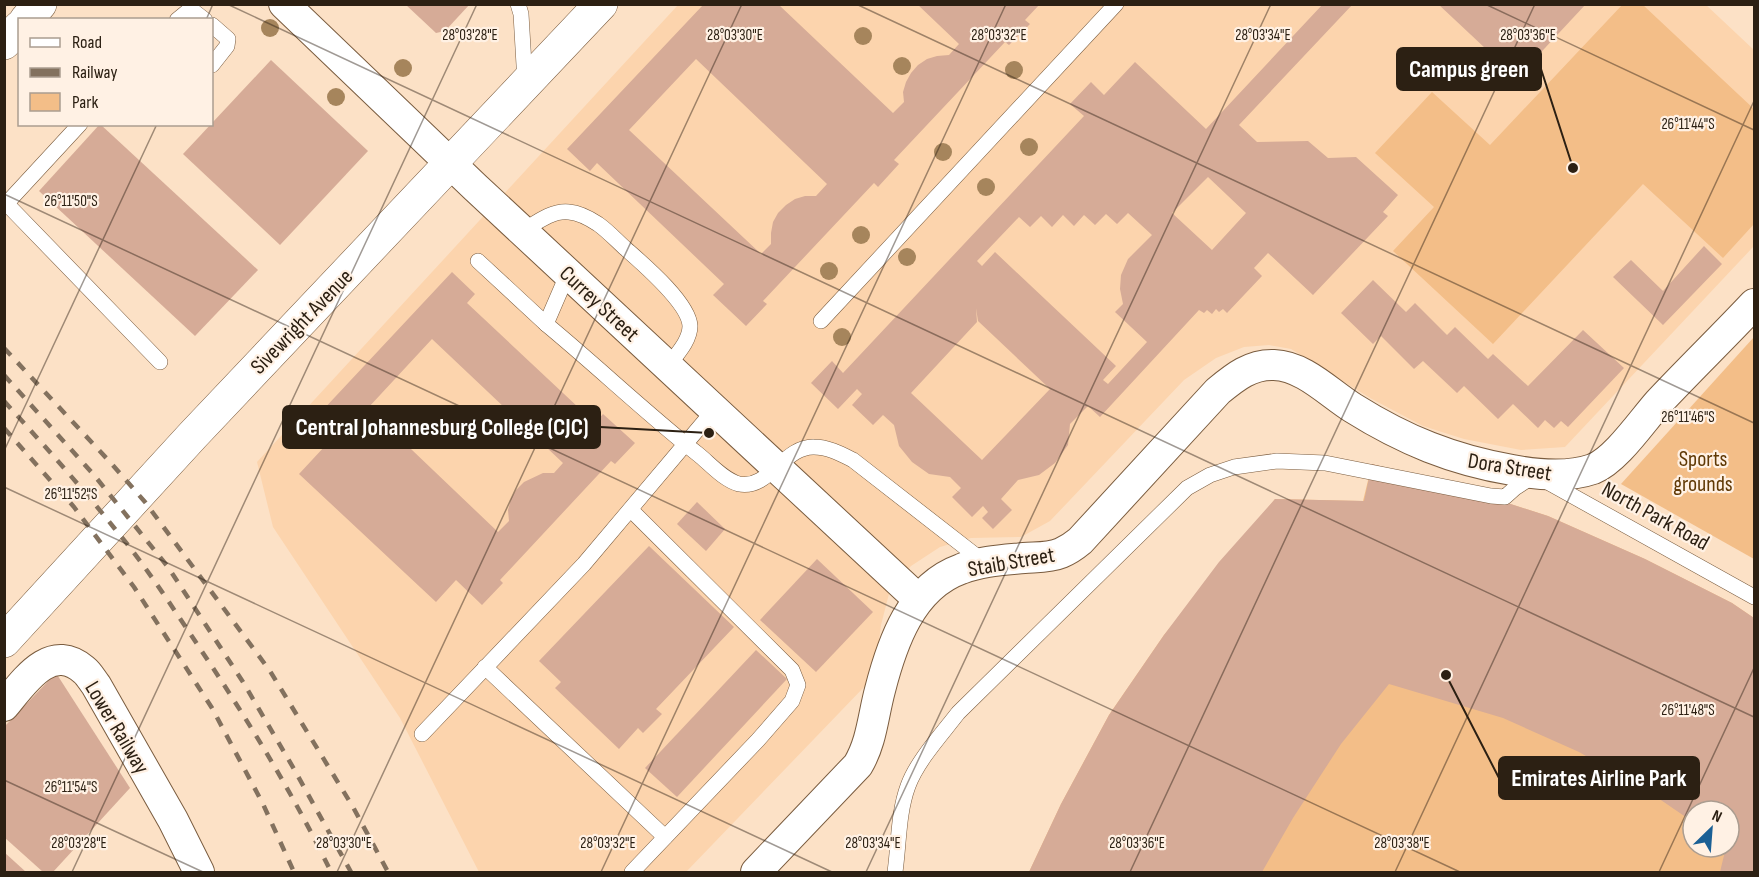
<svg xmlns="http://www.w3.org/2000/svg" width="1759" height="877" font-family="'Sofia Sans Condensed',sans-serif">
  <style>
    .built { fill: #fcd4ad }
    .green { fill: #f3be88; fill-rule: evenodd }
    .building { fill: #d6ab97; fill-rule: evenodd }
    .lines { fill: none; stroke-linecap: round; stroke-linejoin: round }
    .service-casing { stroke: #7a5c3f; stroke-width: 16 }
    .minor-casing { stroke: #7a5c3f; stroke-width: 32 }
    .secondary-casing { stroke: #7a5c3f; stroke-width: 34 }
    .service { stroke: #fff; stroke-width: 15 }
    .minor { stroke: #fff; stroke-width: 30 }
    .secondary { stroke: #fff; stroke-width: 33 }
    .rail { stroke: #83715e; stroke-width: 4.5; stroke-dasharray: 10 10; stroke-linecap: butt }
    .tree { fill: #a6855c }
    .ticks { fill: none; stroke: #2c2013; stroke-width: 1.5; stroke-opacity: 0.45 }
    .labels { text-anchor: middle; stroke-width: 4.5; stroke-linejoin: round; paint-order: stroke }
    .street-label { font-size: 22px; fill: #2c2013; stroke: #fff1e4 }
    .park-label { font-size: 22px; fill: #603905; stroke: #fff1e4 }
    .ticks-label { font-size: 15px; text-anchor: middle; fill: #2c2013; stroke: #fff1e4; stroke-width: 4.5; stroke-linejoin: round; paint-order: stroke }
    .leader { fill: none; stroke: #2c2013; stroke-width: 2 }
    .callout-dot { fill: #2c2013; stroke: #fff1e4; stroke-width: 2 }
    .callout { fill: #2c2013; stroke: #2c2013; stroke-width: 2 }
    .callout-label { font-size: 24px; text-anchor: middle; font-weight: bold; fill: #fff }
  </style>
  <rect width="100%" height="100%" fill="#fce1c6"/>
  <path class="built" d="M1705,4L1754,50V246L1565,447L1521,450L1464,439L1423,426L1370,398L1291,349L1269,345L1244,347L1216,358L1184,380L1050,521L1021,537L971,538L940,547L911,566L890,590L881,625L877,656L866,685L686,872H479L400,718L273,527L257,462L678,5Z"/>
  <g class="green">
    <path d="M1623,4L1643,5L1754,109V224L1723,258L1643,184L1493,344L1393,251L1434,207L1375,153L1432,92L1490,145Z"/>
    <path d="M1754,337V559L1621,484Z"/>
    <path d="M1372,464L1452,485L1548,516L1645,559L1732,603L1754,618V872H1029L1061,804L1109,715L1164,635L1275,499L1363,501ZM1693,811H1729V847H1693Z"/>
  </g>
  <g class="building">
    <path d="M405,4H470L445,31L436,33Z"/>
    <path d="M917,4H1040L1025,20L1030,24L1009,45L1005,42L894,160L899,164L878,187L874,183L763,301L767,304L746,326L713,295L724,284L597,163L590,171L567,149L703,5H779L893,113L904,102L903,92L906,82L911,73L918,65L927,59L937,56L949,55L959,44ZM696,59L827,184L816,196H805L795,199L786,205L778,213L773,222L771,233V244L761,254L629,130Z"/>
    <path d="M1323,4H1353L1239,125L1257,142L1308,141L1328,158L1356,157L1398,195L1383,212L1388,216L1313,295L1268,253L1254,268L1262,276L1227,313L1223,309L1219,312L1216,309L1212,314L1207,310L1204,313L1199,310L1100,417L1088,406L1070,424L1068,445L1055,463L1039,475L1018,480L1001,499L1012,510L993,529L982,518L988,512L983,506L972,517L952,497L961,488L950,477L929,474L912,462L899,446L894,425L883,415L873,425L852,405L862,394L857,389L838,409L811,383L832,361L843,373L1084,116L1070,104L1091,82L1104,95L1135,62L1206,129ZM1208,177L1246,213L1212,250L1172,213ZM1128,213L1152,235L1128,259L1121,275L1120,289L1123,304L1115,312L1147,342L1108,384L1103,380L1116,366L995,252L982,266L977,261L1019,217L1030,227L1041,216L1052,227L1063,215L1074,226L1084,215L1095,225L1106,214L1117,224ZM976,308L978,321L1050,389L982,460L911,393L977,322Z"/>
    <path d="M1438,4H1586L1517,78Z"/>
    <path d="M271,60L368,151L280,245L183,154Z"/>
    <path d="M100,124L258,270L195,336L39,191Z"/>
    <path d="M1704,246L1722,264L1663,325L1613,277L1631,260L1663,291Z"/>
    <path d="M452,272L475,294L467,303L595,423L603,414L635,443L615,464L611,461L500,580L503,583L482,605L456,580L436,602L299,474L325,446L306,428ZM432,339L563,463L554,473H543L524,482L516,490L511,499L508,510L509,521L498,532L368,408Z"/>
    <path d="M1373,280L1406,312L1415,303L1447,335L1455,327L1488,359L1493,354L1528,386L1583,330L1624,368L1568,427L1561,421L1554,428L1545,420L1538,428L1513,404L1498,419L1464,386L1457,393L1423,361L1414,369L1381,336L1373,344L1341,313Z"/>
    <path d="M1372,464L1452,485L1548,516L1645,559L1732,603L1754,618V872H1720L1726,847H1729V811H1693V822L1655,796L1579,752L1503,718L1389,684L1341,744L1293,818L1262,872H1029L1061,804L1109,715L1164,635L1219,562L1275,499L1364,501Z"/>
    <path d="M697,502L725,529L706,551L677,524Z"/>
    <path d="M649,546L734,627L656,709L662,714L643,733L638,728L619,749L555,688L561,682L539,661Z"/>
    <path d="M817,559L873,612L816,672L760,620Z"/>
    <path d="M756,650L787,679L677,797L645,768Z"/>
    <path d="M56,673L130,788L53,872H43L4,837V727Z"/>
    <path d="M4,852L26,872H4Z"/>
  </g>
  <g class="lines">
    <defs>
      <g id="service">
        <path d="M518,4L521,14L525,82"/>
        <path d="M177,20L188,11L192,10L205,20"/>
        <path d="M212,25L228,39L227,46L212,65"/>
        <path d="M4,201L160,362"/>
        <path d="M7,203L80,124"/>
        <path d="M523,231C536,223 552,210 569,212C580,213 589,218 598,224C608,231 617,241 626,249C643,264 689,303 690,326C690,341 676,355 668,366"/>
        <path d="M478,261L546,324"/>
        <path d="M568,273L546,324C598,367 646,413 699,455C710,464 724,480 739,484C769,490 784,446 814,447C828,447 841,454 853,460L984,562"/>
        <path d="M821,321L1116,4"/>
        <path d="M631,510L792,670L798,685L792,701L758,740L632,872"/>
        <path d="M485,667L665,837"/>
        <path d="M422,734L584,564L714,410"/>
        <path d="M895,872C899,844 898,813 908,786C917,761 942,734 958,713L1187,488L1210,475L1234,467L1277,461L1325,463L1491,496L1505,497L1515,488L1535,475L1754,597"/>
      </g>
      <g id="minor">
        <path d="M284,4L475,187L918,599"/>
        <path d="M4,706C24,682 50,641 84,670C89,674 92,680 96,685L173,820L199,872"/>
        <path d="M756,872L858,765C872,741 873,716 880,690C892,643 911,587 961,569C981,561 1003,560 1024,558C1036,557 1049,558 1061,553C1068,550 1074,546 1080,541L1218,391C1235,377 1251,364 1274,365C1304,366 1329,393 1353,408C1404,440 1453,460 1512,470C1538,475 1567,478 1593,469C1616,460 1642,421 1659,402C1690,369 1723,337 1754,304"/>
      </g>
      <g id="secondary">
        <path d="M26,20L40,4"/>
        <path d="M4,43L20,27"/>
        <path d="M4,641L193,435L601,4"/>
      </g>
    </defs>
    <use href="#service" class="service-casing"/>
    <use href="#minor" class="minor-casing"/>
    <use href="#secondary" class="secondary-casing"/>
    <use href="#service" class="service"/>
    <use href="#minor" class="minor"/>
    <use href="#secondary" class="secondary"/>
    <g class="rail">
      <path d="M4,348L110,462L145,502L270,671L353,807L388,872"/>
      <path d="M4,375L94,475L168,567L243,682L294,769L351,872"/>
      <path d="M4,401C42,443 80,485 115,529C145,565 171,605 197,644C246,717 293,793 331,872"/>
      <path d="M4,428L74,507L134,587L212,708L263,804L294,872"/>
    </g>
  </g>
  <g class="tree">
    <circle cx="270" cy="28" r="9"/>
    <circle cx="863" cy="36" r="9"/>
    <circle cx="902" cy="66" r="9"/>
    <circle cx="403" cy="68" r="9"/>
    <circle cx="1014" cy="70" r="9"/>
    <circle cx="336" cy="97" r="9"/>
    <circle cx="1029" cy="147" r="9"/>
    <circle cx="943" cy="152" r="9"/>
    <circle cx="986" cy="187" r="9"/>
    <circle cx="861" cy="235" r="9"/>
    <circle cx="907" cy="257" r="9"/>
    <circle cx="829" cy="271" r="9"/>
    <circle cx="842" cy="337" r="9"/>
  </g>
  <path class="ticks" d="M227,4L1754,717M856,4L1754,423M1485,4L1754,130M206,20L213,4M4,194L1460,872M4,451L157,124M4,487L832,872M4,780L203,872M72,872L477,4M337,872L742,4M601,872L1006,4M866,872L1271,4M1130,872L1535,4M1395,872L1754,101M1659,872L1754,668"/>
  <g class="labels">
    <g class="street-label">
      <text transform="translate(600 303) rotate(43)" y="8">Currey Street</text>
      <text transform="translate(301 321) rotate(-46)" y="8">Sivewright Avenue</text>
      <text transform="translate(1510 466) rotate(9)" y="8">Dora Street</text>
      <text transform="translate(1656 515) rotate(29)" y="8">North Park Road</text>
      <text transform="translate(1011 561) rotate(-10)" y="8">Staib Street</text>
      <text transform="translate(118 727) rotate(59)" y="8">Lower Railway</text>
    </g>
    <g class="park-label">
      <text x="1703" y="466">Sports<tspan x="1703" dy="25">grounds</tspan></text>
    </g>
  </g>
  <g class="ticks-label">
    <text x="470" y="40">28°03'28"E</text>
    <text x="735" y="40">28°03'30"E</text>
    <text x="999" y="40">28°03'32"E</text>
    <text x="1263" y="40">28°03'34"E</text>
    <text x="1528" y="40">28°03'36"E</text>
    <text x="1688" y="129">26°11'44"S</text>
    <text x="71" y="206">26°11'50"S</text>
    <text x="1688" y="422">26°11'46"S</text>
    <text x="71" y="499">26°11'52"S</text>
    <text x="1688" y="715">26°11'48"S</text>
    <text x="71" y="792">26°11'54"S</text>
    <text x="79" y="848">28°03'28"E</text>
    <text x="344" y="848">28°03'30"E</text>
    <text x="608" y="848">28°03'32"E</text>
    <text x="873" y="848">28°03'34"E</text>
    <text x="1137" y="848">28°03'36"E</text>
    <text x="1402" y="848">28°03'38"E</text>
  </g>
  <path class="leader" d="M1573 168L1541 69M709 433L600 427M1446 675L1499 778"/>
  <g class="callout-dot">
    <circle cx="1573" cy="168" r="6"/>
    <circle cx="709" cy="433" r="6"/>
    <circle cx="1446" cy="675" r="6"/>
  </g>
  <g class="callout">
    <rect x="1397" y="48" width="144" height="42" rx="6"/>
    <rect x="283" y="406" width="317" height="42" rx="6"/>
    <rect x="1499" y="757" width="200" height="42" rx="6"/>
  </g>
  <g class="callout-label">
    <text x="1469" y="77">Campus green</text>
    <text x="442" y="435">Central Johannesburg College (CJC)</text>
    <text x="1599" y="786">Emirates Airline Park</text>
  </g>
  <rect width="1759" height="877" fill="none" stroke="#2c2013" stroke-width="12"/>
  <rect x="18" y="18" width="195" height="108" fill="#fff1e4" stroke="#ab9d90" stroke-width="1.5"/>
  <rect x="30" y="38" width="30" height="9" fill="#ffffff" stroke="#ab9d90" stroke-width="1.5"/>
  <text x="72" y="48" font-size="18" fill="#2c2013">Road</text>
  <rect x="30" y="68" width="30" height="9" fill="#83715e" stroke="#ab9d90" stroke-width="1.5"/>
  <text x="72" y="78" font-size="18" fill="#2c2013">Railway</text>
  <rect x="30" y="93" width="30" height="18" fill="#f3be88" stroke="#ab9d90" stroke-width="1.5"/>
  <text x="72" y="108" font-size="18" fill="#2c2013">Park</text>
  <g transform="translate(1711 829) rotate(25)"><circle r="28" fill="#fff1e4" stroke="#ab9d90" stroke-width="1.5"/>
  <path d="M0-4.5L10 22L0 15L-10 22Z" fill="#1b6095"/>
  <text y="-9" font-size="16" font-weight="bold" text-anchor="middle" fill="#2c2013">N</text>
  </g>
</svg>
